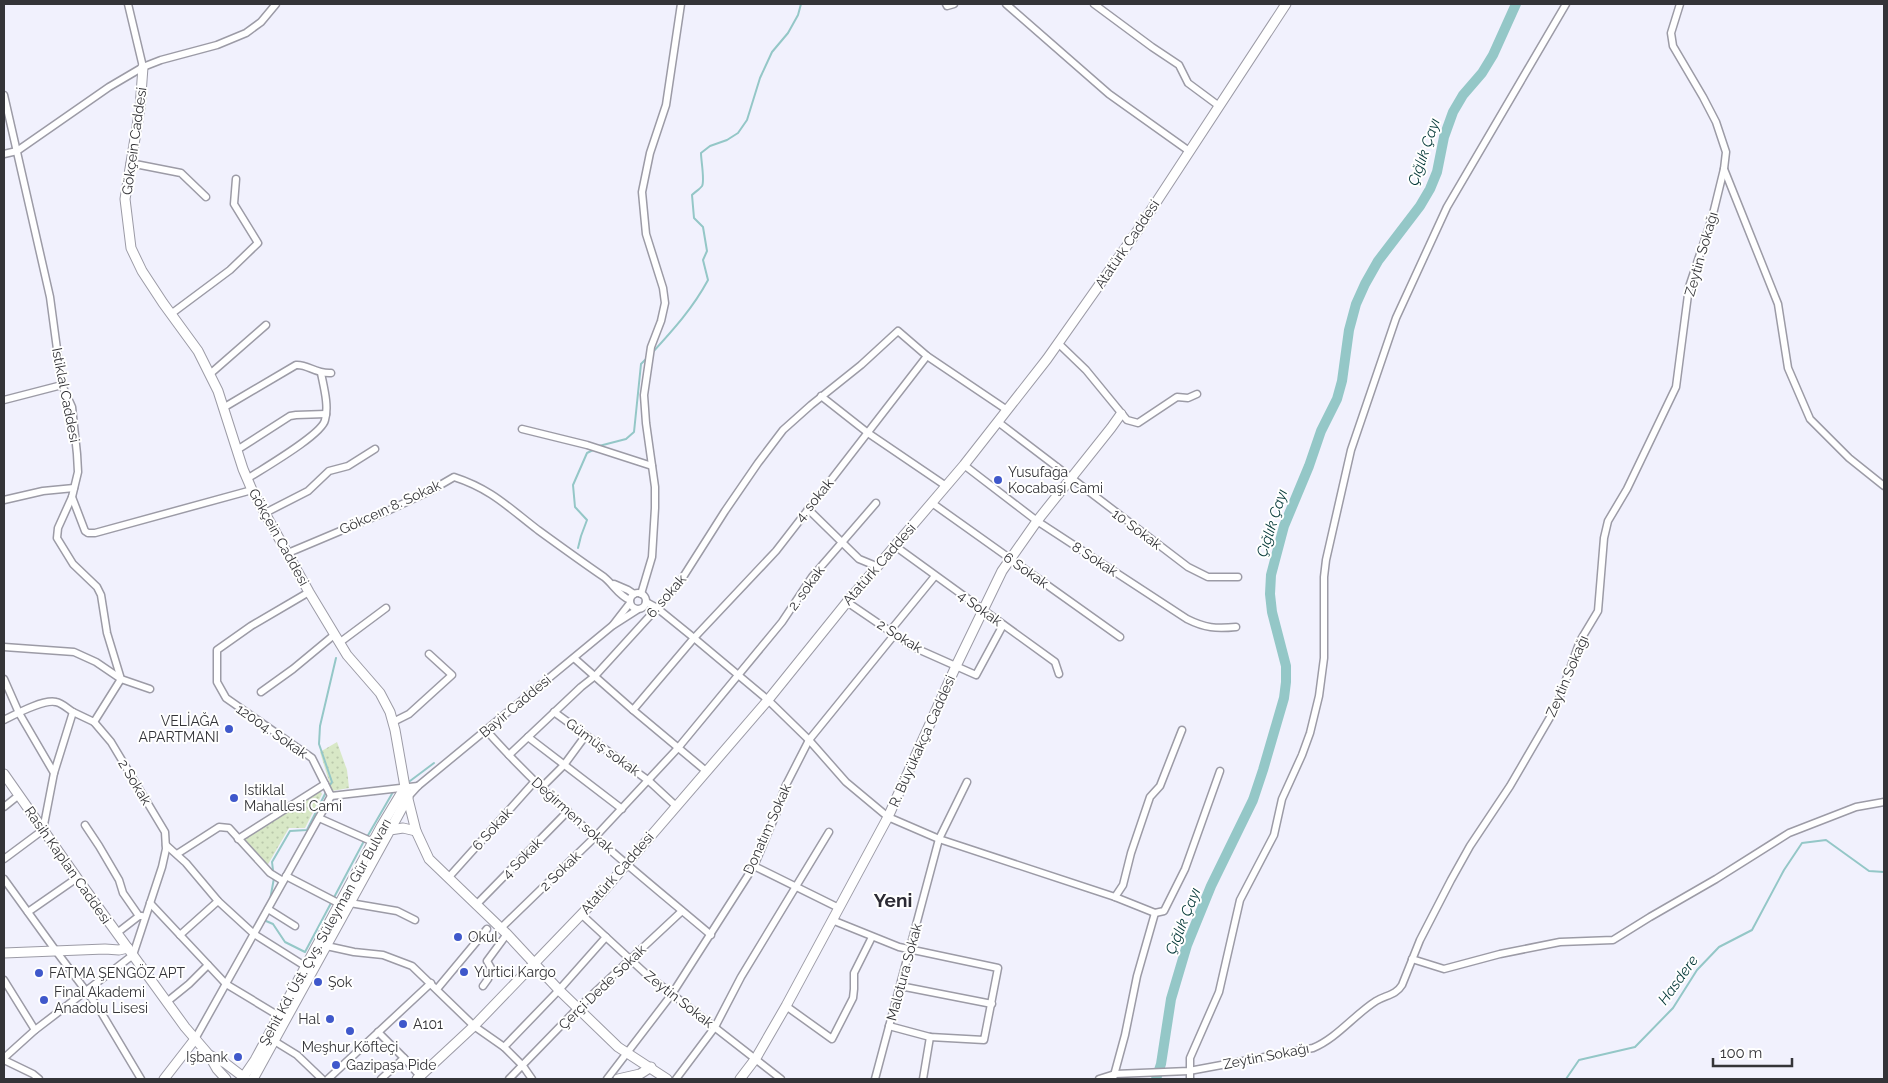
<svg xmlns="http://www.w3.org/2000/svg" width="1888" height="1083" font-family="Raleway,sans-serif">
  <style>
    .park { fill: url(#park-dots) }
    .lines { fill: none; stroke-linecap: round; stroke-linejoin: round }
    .stream { stroke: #94c7c7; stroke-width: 2 }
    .river { stroke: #94c7c7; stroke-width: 10 }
    .street-casing { stroke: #9c9ba6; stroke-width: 9 }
    .secondary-casing { stroke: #9c9ba6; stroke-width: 11 }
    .street { stroke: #fff; stroke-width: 6 }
    .secondary { stroke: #fff; stroke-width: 9 }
    .poi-dot { fill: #3f58cb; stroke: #fff; stroke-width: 2 }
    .labels { text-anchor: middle; stroke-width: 4; stroke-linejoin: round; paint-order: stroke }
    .street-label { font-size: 14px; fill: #343438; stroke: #fff }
    .poi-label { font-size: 14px; fill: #343438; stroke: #fff; text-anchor: start }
    .water-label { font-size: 15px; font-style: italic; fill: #033737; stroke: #fff }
    .district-label { font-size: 19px; font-weight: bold; fill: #2c2b34; stroke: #fff }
  </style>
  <defs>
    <pattern id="park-dots" width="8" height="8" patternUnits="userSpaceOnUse" patternTransform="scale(1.25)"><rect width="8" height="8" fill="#d8e8c6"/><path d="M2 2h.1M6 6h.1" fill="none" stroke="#bac8ab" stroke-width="1.8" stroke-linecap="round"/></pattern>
  </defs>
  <rect width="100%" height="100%" fill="#f1f1fd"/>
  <g class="park">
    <path d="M337,742L347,770L349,788L332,791L320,752Z"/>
    <path d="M319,789L322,794L305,828H289L267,866L242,839Z"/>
  </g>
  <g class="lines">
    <g class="stream">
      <path d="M652,353C673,330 693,308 708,280L703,260L707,251L703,227L694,218L692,195C695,192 700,189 702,186C705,181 701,161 701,153L710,146L727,140L738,133L747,120L760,78L772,52L788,33L798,15L801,4"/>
      <path d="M599,446L626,439L634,432L641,364L647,358"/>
      <path d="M578,548L581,536L587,520L575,507L573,485L587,453L593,450"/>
      <path d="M410,781L434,763"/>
      <path d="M328,788L332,782L319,744L320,726L336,658"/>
      <path d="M367,837L393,792"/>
      <path d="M273,870L272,862L290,831L307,830L326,792"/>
      <path d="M270,900L274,878"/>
      <path d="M266,921L273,924L285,942L305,952L364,841"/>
      <path d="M1566,1079L1579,1060L1635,1047L1673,1008L1697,970L1719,947L1752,930L1784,870L1802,843L1826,840L1869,871L1884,872"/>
    </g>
    <path class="river" d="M1156,1079L1161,1064L1171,999L1187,945L1211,886L1253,800L1263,770L1284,698L1286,682V666L1272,612L1270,594L1271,575L1284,526L1309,466L1321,431L1337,399L1342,381L1349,330L1356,304L1365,284L1378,261L1420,206L1430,189L1437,172L1444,137L1453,112L1463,95L1482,73L1493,55L1516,4"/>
    <defs>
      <g id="street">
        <path d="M128,4L143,67"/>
        <path d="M946,4L947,6L954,4"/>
        <path d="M1006,4L1109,94L1189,151"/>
        <path d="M1094,4L1152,47L1179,65L1188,83L1219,106"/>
        <path d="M4,95L50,297L59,364L62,385L72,407L77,454L78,472L72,497L58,528L57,538L73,564L97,587L101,595L107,633L121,679L150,689"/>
        <path d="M4,154L17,151L109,87L143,67L161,60L217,45L246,33L261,22L276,4"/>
        <path d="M130,163L181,173L206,197"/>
        <path d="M1724,169L1778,304L1788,368L1810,419L1849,458L1884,486"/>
        <path d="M171,314L230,270L258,243L234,204L236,179"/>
        <path d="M1058,343L1086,370L1127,420L1138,423L1177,397L1188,398L1197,394"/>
        <path d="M210,374L266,325"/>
        <path d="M821,396L868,433L946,486"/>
        <path d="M4,400L62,385"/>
        <path d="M223,408L296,365C308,364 315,374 331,373"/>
        <path d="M998,422L1188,567L1208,577H1238"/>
        <path d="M522,429L587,445L652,466"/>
        <path d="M237,450L290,416L296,415L326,414"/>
        <path d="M964,465L1037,521L1187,619C1205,628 1216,629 1236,627"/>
        <path d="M247,479C262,469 322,435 325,420C329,406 324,388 321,373"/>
        <path d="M72,497L85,531L88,533H95L252,490"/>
        <path d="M4,500L43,491L74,488"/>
        <path d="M932,503L1120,637"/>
        <path d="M808,509L859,559L876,566"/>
        <path d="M265,513L308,491L329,471L348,466L375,449"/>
        <path d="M895,546L1055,662L1059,674"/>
        <path d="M288,553L383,513L430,491L454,477C491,489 508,507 538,530C560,546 582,562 604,577C613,584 619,596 630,600"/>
        <path d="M614,584L628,590L634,594"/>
        <path d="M309,592L251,626L217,650V682L226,698L312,758L331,796L418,786"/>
        <circle cx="638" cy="601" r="8"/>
        <path d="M641,594L652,557L655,508V487L646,423L644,395L651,347L661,321L665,303L663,288L646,234L642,192L650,153L666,105L681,4"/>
        <path d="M646,602L657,608L694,638L768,700L809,740L846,782L888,817L939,839L1115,897L1155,913"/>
        <path d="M847,602L913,647L976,675L1003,625"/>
        <path d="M613,625L630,603"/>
        <path d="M890,631L935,576"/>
        <path d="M339,643L386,608"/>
        <path d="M4,647L74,652L96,662L121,679L94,722L73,712L54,773L43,830L4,859"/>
        <path d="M574,658L633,710L706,771"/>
        <path d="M4,679L19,713L54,773"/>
        <path d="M261,692L293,669L334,635"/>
        <path d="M633,710L694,638L776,551L927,356"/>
        <path d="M554,712L649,781L676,806"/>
        <path d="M4,720C16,714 43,699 56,702C62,703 68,709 73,712"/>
        <path d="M393,722L409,714L452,675L429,654"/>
        <path d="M486,730C553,806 634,870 711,935"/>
        <path d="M528,737L622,809"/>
        <path d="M509,755L581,687L595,676L678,585L725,511L758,463L783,430L811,405L861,365L898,331L927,356L1007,410"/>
        <path d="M542,787L564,765L586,735"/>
        <path d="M408,797L418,786L612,626L637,610"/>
        <path d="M4,807L19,795"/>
        <path d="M319,818L373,842"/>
        <path d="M85,825L99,846L119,880L123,893L139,916"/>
        <path d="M238,839L325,784"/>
        <path d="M166,845L186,863L218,901L254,934L308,968"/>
        <path d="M177,854L219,827L229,828L270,873L283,881"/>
        <path d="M754,866L839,908"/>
        <path d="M286,876L340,904"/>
        <path d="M449,877L535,781"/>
        <path d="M4,879L56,951L98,1007L141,1079"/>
        <path d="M1115,897L1123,885L1131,853L1150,797L1160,786L1182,730"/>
        <path d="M150,903L226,984L279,1016"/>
        <path d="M350,903L397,911L415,920"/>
        <path d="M476,905L568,811"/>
        <path d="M268,909L295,926"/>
        <path d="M28,912L77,878"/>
        <path d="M1155,913L1164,911L1185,869L1220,771"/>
        <path d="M581,914L645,973L781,1079"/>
        <path d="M832,920L899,947L998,968L984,1040L930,1037L889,1026"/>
        <path d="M501,928L596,836L678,748L782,622L812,577L876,503"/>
        <path d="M117,933L139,916H142"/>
        <path d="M180,935L218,901"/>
        <path d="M322,945L354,952L383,955L412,966L474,1026L504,1047L523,1066L532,1079"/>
        <path d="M1412,959L1444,969L1500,954L1560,942L1613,940L1650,917L1716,879L1789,833L1856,807L1884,802"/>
        <path d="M4,980L35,1030"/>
        <path d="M483,986L488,979L491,968L487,961L507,934"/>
        <path d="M900,986L992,1004"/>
        <path d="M437,989L487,929"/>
        <path d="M168,1001L189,984L208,965"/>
        <path d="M786,1006L832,1039L853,998L854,989V973L872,937"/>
        <path d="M378,1032L404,1058"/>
        <path d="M195,1039L331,796"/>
        <path d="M271,1039L297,1055L322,1079"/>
        <path d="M504,1047L559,990L606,937"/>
        <path d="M4,1058L35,1030L133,955L162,867L166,849L165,832L111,742L94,722"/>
        <path d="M4,1060L33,1074L39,1079"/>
        <path d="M328,1079L431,983"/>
        <path d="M381,1079L404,1058L420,1076"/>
        <path d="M509,1079L578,1008L682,911"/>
        <path d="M607,1079L672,994L754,866L776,814L785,787L809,740L895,634"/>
        <path d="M676,1079L715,1027L741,977L829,832"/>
        <path d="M875,1079L939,839L967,782"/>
        <path d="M923,1079L930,1037"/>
        <path d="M1099,1079L1115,1074L1189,1071L1313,1048C1337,1038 1354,1015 1376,1001C1386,995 1396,995 1402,985L1420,940L1451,880L1470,846L1510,786L1556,707L1580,641L1598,611L1604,538L1608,521L1627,489L1676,387L1689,287L1712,218L1724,169L1726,152L1716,122L1703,97L1673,46L1671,33L1680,4"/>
        <path d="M1113,1079L1125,1035L1137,976L1155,913"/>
        <path d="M1190,1079V1058L1219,992L1240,900L1274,835L1282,799L1302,755L1310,733L1319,696L1324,658V577L1326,560L1351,450L1396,318L1447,207L1566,4"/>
      </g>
      <g id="secondary">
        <path d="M143,67L140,108L125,199L131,248L142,271L163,303L198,351L218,391L243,469L252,490L309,592L347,655L380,693L390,712L395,730L405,787L416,831L429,859L507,934L559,990L618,1047L667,1079"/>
        <path d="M4,774L77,878L185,1027L209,1055L217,1069L226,1079"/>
        <path d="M390,830L408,797"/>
        <path d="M4,953L105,949L119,950L128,948"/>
        <path d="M209,1055L225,1063L246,1079"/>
        <path d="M164,1079L195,1039"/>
        <path d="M242,1079L255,1060L382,825L405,787"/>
        <path d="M253,1079L390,830L403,828L416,831"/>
        <path d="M417,1079L474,1026L600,895L768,700L847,602L964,465L1047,359L1138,230L1286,4"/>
        <path d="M618,1079L640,1074L651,1067"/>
        <path d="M740,1079L756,1058L786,1006L888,817L956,666L1002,571L1037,521L1111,428L1121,414"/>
      </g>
    </defs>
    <use href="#street" class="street-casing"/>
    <use href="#secondary" class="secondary-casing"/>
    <use href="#street" class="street"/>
    <use href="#secondary" class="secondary"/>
  </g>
  <g class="poi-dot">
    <circle cx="998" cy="480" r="5"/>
    <circle cx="229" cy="729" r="5"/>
    <circle cx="234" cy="798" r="5"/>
    <circle cx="458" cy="937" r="5"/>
    <circle cx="464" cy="972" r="5"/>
    <circle cx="39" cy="973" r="5"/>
    <circle cx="318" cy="982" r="5"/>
    <circle cx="44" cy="1000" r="5"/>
    <circle cx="330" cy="1019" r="5"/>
    <circle cx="403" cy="1024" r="5"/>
    <circle cx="350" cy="1031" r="5"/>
    <circle cx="238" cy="1057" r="5"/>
    <circle cx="336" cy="1065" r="5"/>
  </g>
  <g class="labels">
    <g class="street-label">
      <text transform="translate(134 141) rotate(-82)" y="5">Gökçein Caddesi</text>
      <text transform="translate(1127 244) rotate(-56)" y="5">Atatürk Caddesi</text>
      <text transform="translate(1701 254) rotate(-74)" y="5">Zeytin Sokağı</text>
      <text transform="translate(66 395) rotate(79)" y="5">Istiklal Caddesi</text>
      <text transform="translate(814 500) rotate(-51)" y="5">4. sokak</text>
      <text transform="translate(390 507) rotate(-25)" y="5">Gökceın 8. Sokak</text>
      <text transform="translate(1137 529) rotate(37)" y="5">10 Sokak</text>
      <text transform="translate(279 537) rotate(61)" y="5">Gökçein Caddesi</text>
      <text transform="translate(1095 559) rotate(33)" y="5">8 Sokak</text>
      <text transform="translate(879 564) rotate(-49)" y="5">Atatürk Caddesi</text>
      <text transform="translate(1026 570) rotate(35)" y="5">6 Sokak</text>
      <text transform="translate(806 588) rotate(-54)" y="5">2. sokak</text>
      <text transform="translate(666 596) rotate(-49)" y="5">6. sokak</text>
      <text transform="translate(980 608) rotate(36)" y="5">4 Sokak</text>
      <text transform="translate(900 636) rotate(32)" y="5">2 Sokak</text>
      <text transform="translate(1567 676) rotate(-67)" y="5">Zeytin Sokağı</text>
      <text transform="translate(515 706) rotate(-40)" y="5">Bayir Caddesi</text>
      <text transform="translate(272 731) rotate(35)" y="5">12004. Sokak</text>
      <text transform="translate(922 741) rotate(-66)" y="5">R. Büyükakça Caddesi</text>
      <text transform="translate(603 747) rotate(36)" y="5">Gümüş sokak</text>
      <text transform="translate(135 782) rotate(59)" y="5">2 Sokak</text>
      <text transform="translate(573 815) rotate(42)" y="5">Değirmen sokak</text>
      <text transform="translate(492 829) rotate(-48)" y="5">6 Sokak</text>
      <text transform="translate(767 829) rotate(-66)" y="5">Donatım Sokak</text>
      <text transform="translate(522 858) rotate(-46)" y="5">4 Sokak</text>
      <text transform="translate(68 865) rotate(55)" y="5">Rasih Kaplan Caddesi</text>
      <text transform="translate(560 871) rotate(-44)" y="5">2 Sokak</text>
      <text transform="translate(617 873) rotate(-49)" y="5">Atatürk Caddesi</text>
      <text transform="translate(325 932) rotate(-61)" y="5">Şehit Kd. Üst. Çvş. Süleyman Gür Bulvarı</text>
      <text transform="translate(904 972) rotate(-75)" y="5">Malotura Sokak</text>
      <text transform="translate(602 987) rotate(-44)" y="5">Çerçi Dede Sokak</text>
      <text transform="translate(679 999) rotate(38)" y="5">Zeytin Sokak</text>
      <text transform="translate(1266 1056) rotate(-11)" y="5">Zeytin Sokağı</text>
    </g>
    <g class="poi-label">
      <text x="1008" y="477">Yusufağa<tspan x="1008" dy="16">Kocabaşi Cami</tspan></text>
      <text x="219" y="726" text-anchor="end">VELİAĞA<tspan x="219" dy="16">APARTMANI</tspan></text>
      <text x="244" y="795">Istiklal<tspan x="244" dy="16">Mahallesi Cami</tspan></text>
      <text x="468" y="942">Okul</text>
      <text x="474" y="977">Yurtici Kargo</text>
      <text x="49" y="978">FATMA ŞENGÖZ APT</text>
      <text x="328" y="987">Şok</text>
      <text x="54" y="997">Final Akademi<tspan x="54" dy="16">Anadolu Lisesi</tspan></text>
      <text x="320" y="1024" text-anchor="end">Hal</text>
      <text x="413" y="1029">A101</text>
      <text x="350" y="1052" text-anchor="middle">Meşhur Köfteçi</text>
      <text x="228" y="1062" text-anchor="end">Işbank</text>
      <text x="346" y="1070">Gazipaşa Pide</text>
    </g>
    <g class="water-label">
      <text transform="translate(1424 152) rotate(-71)" y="5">Çığlık Çayı</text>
      <text transform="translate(1272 523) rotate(-72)" y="5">Çığlık Çayı</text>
      <text transform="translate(1183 921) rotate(-68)" y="5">Çığlık Çayı</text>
      <text transform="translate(1678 980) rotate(-54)" y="5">Hasdere</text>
    </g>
    <g class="district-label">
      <text x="893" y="907">Yeni</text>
    </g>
  </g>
  <rect width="1888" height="1083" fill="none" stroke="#343438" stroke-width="10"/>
  <path d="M1713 1058v8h79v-8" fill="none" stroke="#343438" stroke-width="2.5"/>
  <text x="1720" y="1058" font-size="15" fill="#343438" stroke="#ffffff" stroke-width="4" paint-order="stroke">100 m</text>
</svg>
